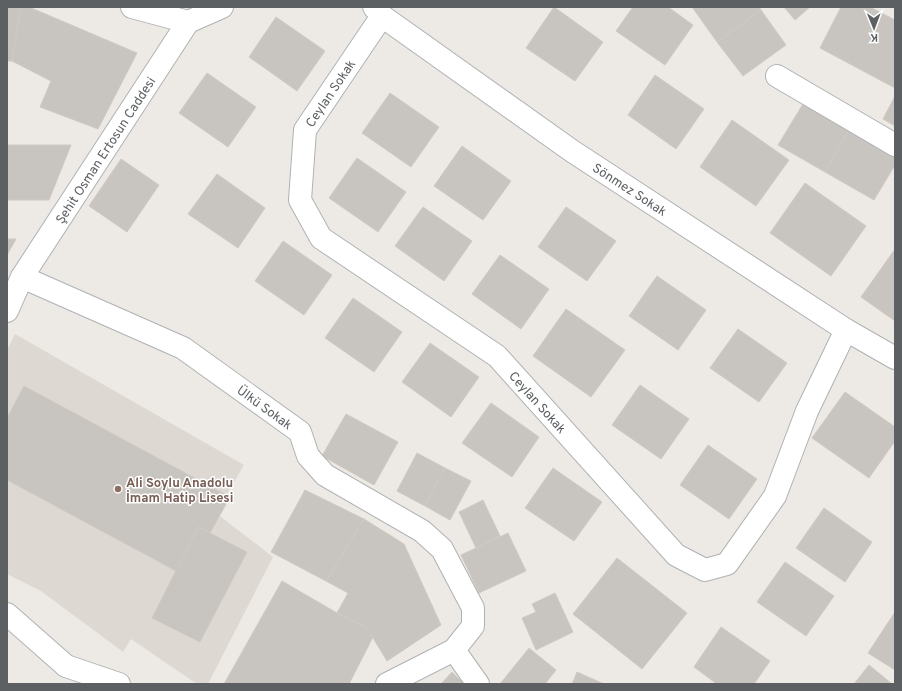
<svg xmlns="http://www.w3.org/2000/svg" width="902" height="691" font-family="Overpass,sans-serif">
  <style>
    .education { fill: #ddd9d2 }
    .building { fill: #c8c4c0; stroke: #d1cac3 }
    .lines { fill: none; stroke-linecap: round; stroke-linejoin: round }
    .minor-casing { stroke: #afb2b5; stroke-width: 24 }
    .tertiary-casing { stroke: #afb2b5; stroke-width: 24 }
    .minor { stroke: #fff; stroke-width: 22 }
    .tertiary { stroke: #fff; stroke-width: 22 }
    .education-dot { fill: #8d6e63; stroke: #fff; stroke-width: 1.5 }
    .labels { text-anchor: middle; stroke-width: 3; stroke-linejoin: round; paint-order: stroke }
    .street-label { font-size: 13px; fill: #5c6063; stroke: #fff }
    .education-label { font-size: 13px; font-weight: bold; fill: #785e54; stroke: #fff; text-anchor: start }
  </style>
  <rect width="100%" height="100%" fill="#ede9e4"/>
  <path class="education" d="M15,334L244,465L216,513L273,557L208,684H197L131,639L123,652L41,591L7,574V350Z"/>
  <g class="building">
    <path d="M7,7H21L12,61H7Z"/>
    <path d="M21,7H29L137,53L98,129L40,107L51,81L12,61Z"/>
    <path d="M554,7L603,42L575,81L526,48Z"/>
    <path d="M633,7H668L693,25L665,65L616,31Z"/>
    <path d="M692,7H759L761,10L717,42Z"/>
    <path d="M784,7H810L795,20Z"/>
    <path d="M841,7H870L895,20V88L820,48Z"/>
    <path d="M761,10L786,45L743,76L717,42Z"/>
    <path d="M276,17L325,51L297,91L249,57Z"/>
    <path d="M207,73L256,107L228,147L179,113Z"/>
    <path d="M655,75L704,109L676,149L628,115Z"/>
    <path d="M390,93L439,127L411,167L362,133Z"/>
    <path d="M895,96V126L883,119Z"/>
    <path d="M803,104L849,130L825,172L778,145Z"/>
    <path d="M732,120L789,160L756,206L700,167Z"/>
    <path d="M849,130L895,157V165L874,200L825,172Z"/>
    <path d="M7,145H71L49,200H7Z"/>
    <path d="M462,146L511,181L483,220L434,186Z"/>
    <path d="M357,158L406,192L378,232L329,198Z"/>
    <path d="M121,159L159,185L127,232L89,206Z"/>
    <path d="M217,174L265,208L238,248L188,214Z"/>
    <path d="M805,183L866,226L831,276L770,233Z"/>
    <path d="M423,207L472,241L444,281L395,246Z"/>
    <path d="M566,207L616,241L587,281L538,247Z"/>
    <path d="M7,239H16L7,255Z"/>
    <path d="M283,241L332,275L304,315L255,281Z"/>
    <path d="M895,249V321L861,297Z"/>
    <path d="M500,255L549,289L521,329L472,294Z"/>
    <path d="M657,276L706,310L678,350L629,316Z"/>
    <path d="M353,298L402,332L374,372L325,338Z"/>
    <path d="M566,309L625,350L591,397L533,356Z"/>
    <path d="M738,329L787,363L759,402L710,368Z"/>
    <path d="M430,343L479,377L451,417L402,382Z"/>
    <path d="M640,385L689,419L661,459L612,425Z"/>
    <path d="M24,386L230,497L210,533L198,527L176,571L7,480V418Z"/>
    <path d="M845,392L895,427V441L869,478L812,438Z"/>
    <path d="M491,403L539,437L512,477L462,443Z"/>
    <path d="M346,414L398,442L374,485L322,456Z"/>
    <path d="M708,445L757,479L729,519L680,485Z"/>
    <path d="M417,453L445,468L425,506L397,491Z"/>
    <path d="M445,468L471,481L450,520L425,506Z"/>
    <path d="M553,468L602,502L574,541L525,508Z"/>
    <path d="M305,490L364,519L326,581L271,552Z"/>
    <path d="M483,500L500,536L476,548L459,512Z"/>
    <path d="M824,508L872,542L845,582L796,548Z"/>
    <path d="M364,519L404,544L441,625L387,661L367,628L337,613L348,593L326,581Z"/>
    <path d="M198,527L247,552L200,642L152,618Z"/>
    <path d="M508,533L526,571L479,593L461,555Z"/>
    <path d="M617,558L687,613L642,669L573,614Z"/>
    <path d="M785,562L834,596L806,636L757,602Z"/>
    <path d="M282,581L337,613L367,628L373,637L349,684H224Z"/>
    <path d="M555,593L573,632L536,650L522,618L536,612L532,604Z"/>
    <path d="M895,612V670L868,653Z"/>
    <path d="M721,627L770,661L754,684H717L694,667Z"/>
    <path d="M529,648L556,670L545,684H500Z"/>
    <path d="M869,665L892,684H854Z"/>
    <path d="M452,672L464,684H441Z"/>
    <path d="M577,672L604,684H572Z"/>
  </g>
  <g class="lines">
    <defs>
      <g id="minor">
        <path d="M132,7L188,22"/>
        <path d="M374,7L382,16L572,151L846,330L895,358"/>
        <path d="M382,16L305,130L300,200L321,238L497,356L676,555L705,570L727,564L775,496L807,411L846,330"/>
        <path d="M777,76L895,145"/>
        <path d="M22,277L183,348L300,432L308,456L325,475L422,531L442,549L473,608V626L454,650L387,684"/>
        <path d="M454,650L478,684"/>
        <path d="M66,666L119,684"/>
      </g>
      <g id="tertiary">
        <path d="M7,311L22,277L188,22L222,7"/>
        <path d="M7,614L66,666"/>
      </g>
    </defs>
    <use href="#minor" class="minor-casing"/>
    <use href="#tertiary" class="tertiary-casing"/>
    <use href="#minor" class="minor"/>
    <use href="#tertiary" class="tertiary"/>
  </g>
  <circle class="education-dot" cx="118" cy="489" r="4"/>
  <g class="labels">
    <g class="street-label">
      <text transform="translate(330 93) rotate(-56)" y="5">Ceylan Sokak</text>
      <text transform="translate(105 150) rotate(-57)" y="5">Şehit Osman Ertosun Caddesi</text>
      <text transform="translate(630 189) rotate(33)" y="5">Sönmez Sokak</text>
      <text transform="translate(538 402) rotate(48)" y="5">Ceylan Sokak</text>
      <text transform="translate(265 407) rotate(36)" y="5">Ülkü Sokak</text>
    </g>
    <g class="education-label">
      <text x="126" y="487">Ali Soylu Anadolu<tspan x="126" dy="15">İmam Hatip Lisesi</tspan></text>
    </g>
  </g>
  <rect width="902" height="691" fill="none" stroke="#5c6063" stroke-width="16"/>
  <g transform="translate(874 28) rotate(179)" stroke="#ffffff" stroke-width="3" paint-order="stroke">
  <path d="M0-3L7 15L0 10L-7 15Z" fill="#5c6063"/>
  <text y="-6" font-size="11" font-weight="bold" text-anchor="middle" fill="#5c6063">K</text>
  </g>
</svg>
